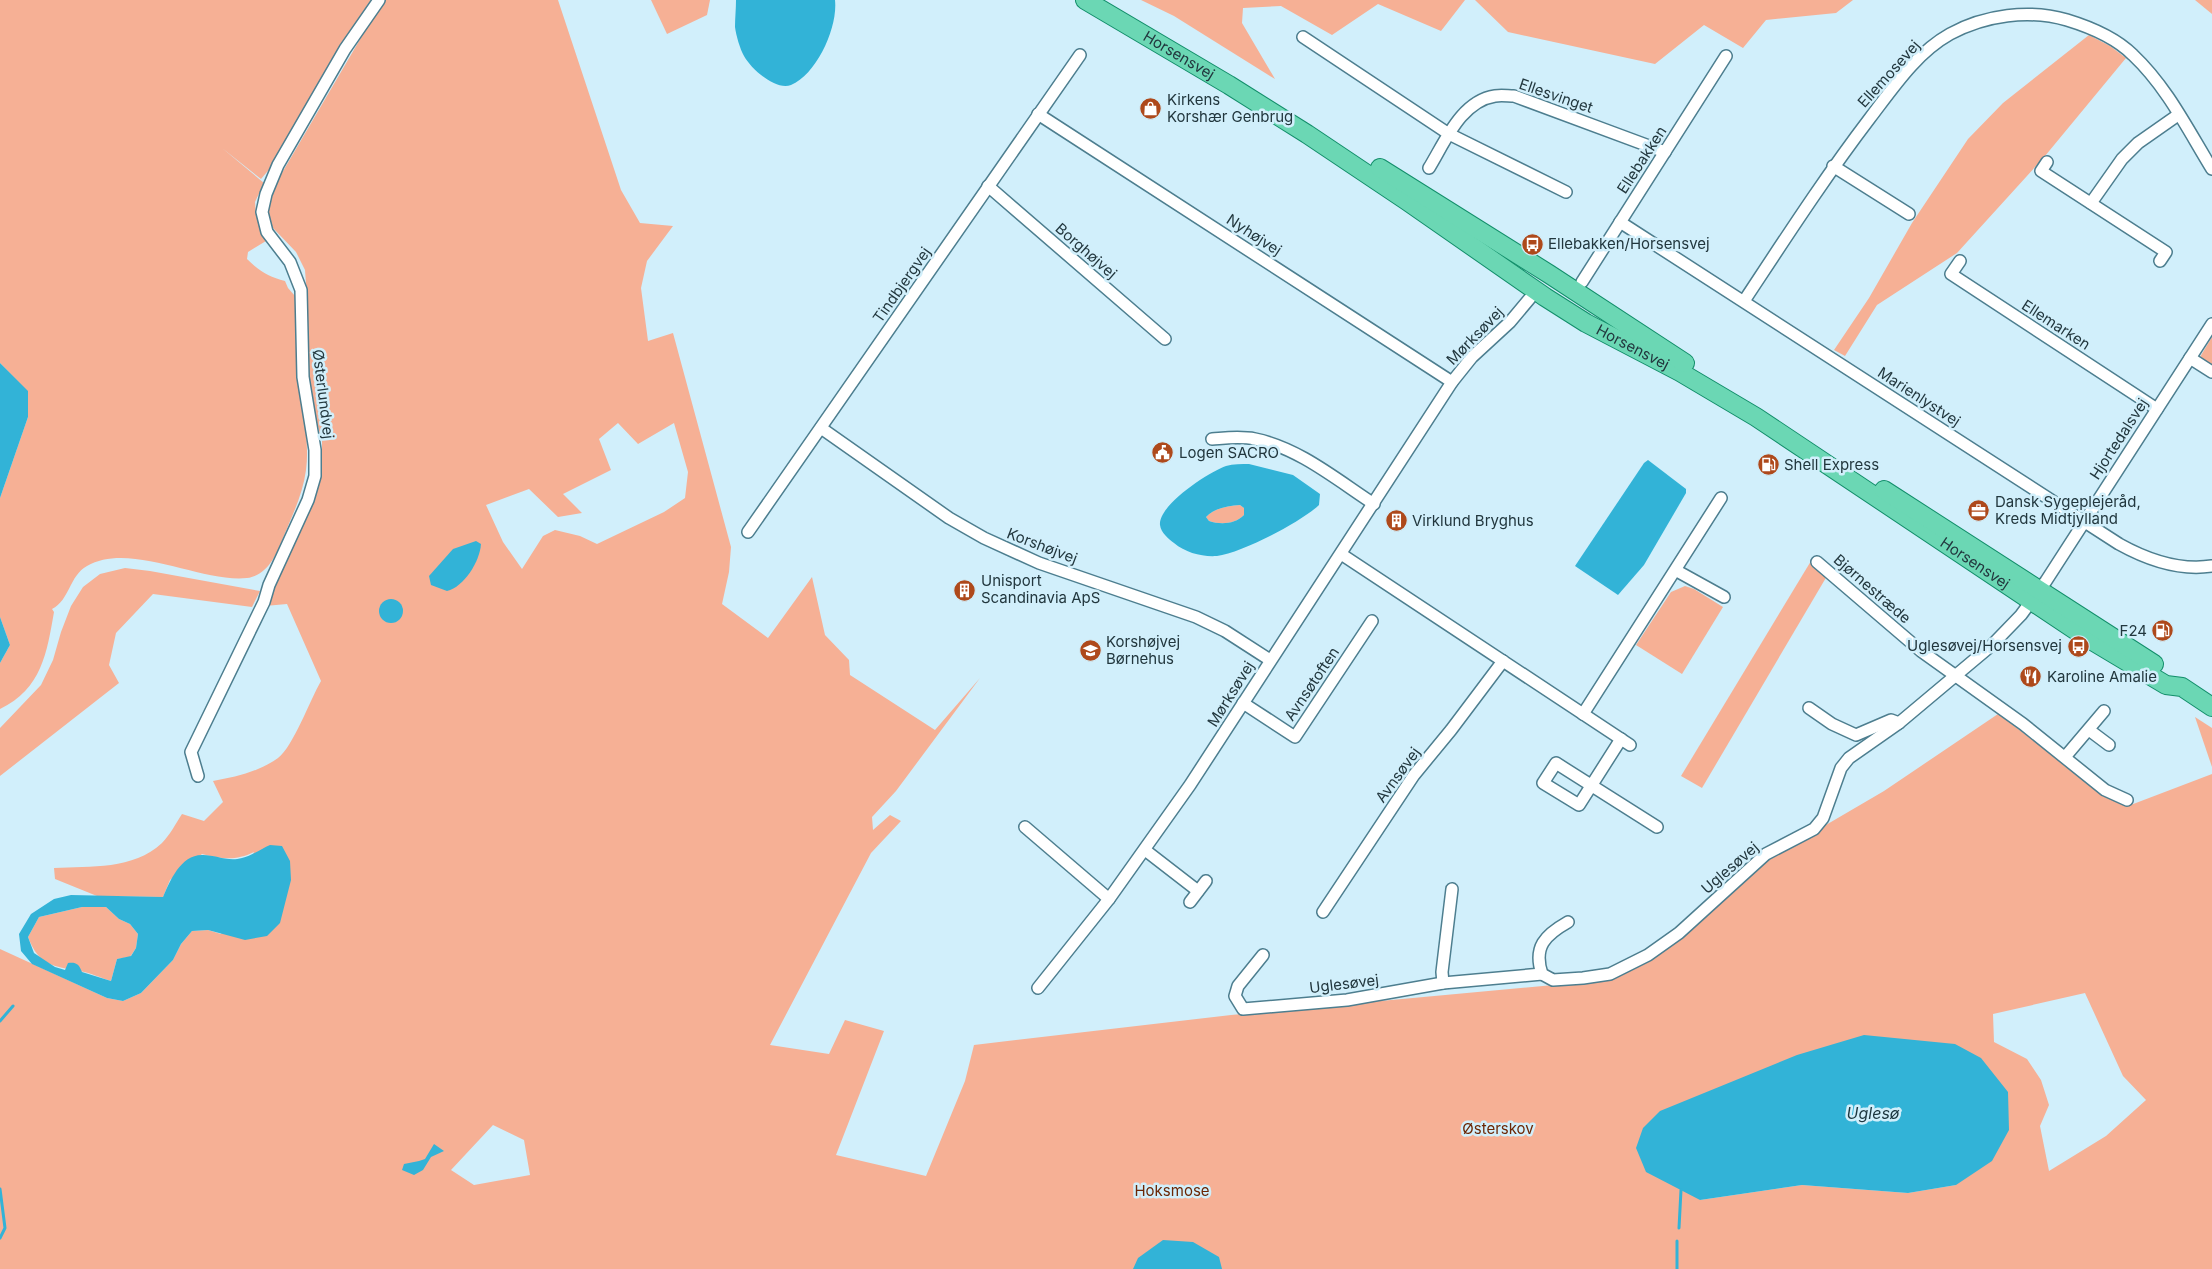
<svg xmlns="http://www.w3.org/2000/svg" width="2212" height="1269" font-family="Inter,sans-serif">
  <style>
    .green { fill: #f6b095; fill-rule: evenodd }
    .water { fill: #32b3d7; fill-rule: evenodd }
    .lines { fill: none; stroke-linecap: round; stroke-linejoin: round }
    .stream { stroke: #32b3d7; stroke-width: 3 }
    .minor-casing { stroke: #4d7e8f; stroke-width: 14 }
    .primary-casing { stroke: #128e6a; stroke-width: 20 }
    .minor { stroke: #fff; stroke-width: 11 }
    .primary { stroke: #6bd7b4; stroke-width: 18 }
    .labels { text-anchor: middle; stroke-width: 5; stroke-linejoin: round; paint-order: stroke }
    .street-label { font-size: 15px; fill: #22373e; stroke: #d1effb }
    .poi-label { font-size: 15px; fill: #22373e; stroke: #d1effb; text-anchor: start }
    .park-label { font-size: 15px; fill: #6b2604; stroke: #d1effb }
    .water-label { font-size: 16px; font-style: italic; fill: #1c363f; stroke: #d1effb }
  </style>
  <rect width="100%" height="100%" fill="#d1effb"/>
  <g class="green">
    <path d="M0,0H371L347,35L278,159L261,179L222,148L264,183L255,202L256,215L266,241L248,252L247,259C259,271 269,277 285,281L288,288L295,296C300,330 301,366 303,402C305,424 309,448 306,470C303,494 292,516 283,538C276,555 268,575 247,578C201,583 130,541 87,566C69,576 70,600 52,609L54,612C47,652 42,689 0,709V663L10,645L0,617V498L28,417V392L0,363Z"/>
    <path d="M383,0H558L621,190L640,223L673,226L647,261L641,288L648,341L673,333L731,547L729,572L722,604L768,638L812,577L825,635L849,660L850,675L935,730L980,678L896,791L872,817L873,830L890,815L901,821L871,853L770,1045L829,1054L845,1020L884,1031L836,1155L926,1176L965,1081L974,1045L1231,1015L1586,982L1624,972L1771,857L1884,791L1998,714L2100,790L2128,806L2212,774V1269H0V949L107,998L123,1001L141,993L173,960L181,944L192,931L208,930L221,934L254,852C236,861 221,859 202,854L170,880L163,897L97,896L55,879L54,868C91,866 133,870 162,843C170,835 176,823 182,814L204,821L223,802L213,781C236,777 258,772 278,758C293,747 310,700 321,681L287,604L265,606L316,495L322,471V441L311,401L307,357V297L305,270L296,252L273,228L268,216L270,202L279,178ZM618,423L638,444L674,423L688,472L685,498L664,512L597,544L580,536L555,530L543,536L522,569L503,542L486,505L529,489L558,517L582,513L563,494L611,470L599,439ZM2085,993L2123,1076L2146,1100L2106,1136L2049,1171L2040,1126L2049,1105L2041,1080L2027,1059L1994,1042L1993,1014ZM1660,1111L1956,1185L1908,1193L1802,1185L1700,1200ZM493,1125L524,1140L530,1175L474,1185L451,1170Z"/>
    <path d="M651,0H710L707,15L667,34Z"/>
    <path d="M1141,0H1465L1441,31L1378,4L1332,35L1281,6L1243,8L1242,23L1275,79L1174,16Z"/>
    <path d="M1475,0H1853L1836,13L1766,20L1743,48L1704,25L1655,64L1508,32Z"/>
    <path d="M2195,0H2212V14Z"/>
    <path d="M2089,35L2110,46L2126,58L2045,156L1957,253L1877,305L1845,356L1834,350L1869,298L1912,223L1968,139L2003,103Z"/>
    <path d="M2212,337V365L2200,357Z"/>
    <path d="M1240,505L1244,508V515C1235,524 1221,525 1209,521L1206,517C1214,508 1228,506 1240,505Z"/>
    <path d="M1811,561L1827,576L1702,788L1681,776Z"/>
    <path d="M125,568L150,571L260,591L252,607L153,594L116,633L109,665L119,683L0,776V728L41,685L53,660L61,632L71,606L83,587L100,574Z"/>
    <path d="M1685,586L1694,589L1723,607L1682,674L1636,645L1671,592Z"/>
    <path d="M2195,717L2212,728V767Z"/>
    <path d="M82,907H106L119,919L130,924L138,934L136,948L130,957L117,959L111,981C101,978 91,973 80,971C53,966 39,966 28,937L39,917Z"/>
  </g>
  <g class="water">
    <path d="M736,0H835C838,27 817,74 791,85C776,91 751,69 744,56C740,49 736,35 735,27C735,18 736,9 736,0Z"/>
    <path d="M0,363L28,391V417L0,498Z"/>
    <path d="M1648,460L1686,489V493L1644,565L1618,595L1575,566L1644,463Z"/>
    <path d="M1249,464L1293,475L1320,494L1319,505C1301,522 1242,553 1217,556C1202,557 1186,553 1174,543C1169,539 1161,533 1160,525C1158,505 1209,472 1226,466C1233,464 1242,464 1249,464ZM1240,505L1244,508V515C1235,524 1221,525 1209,521L1206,517C1214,508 1228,506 1240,505Z"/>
    <path d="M476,541L481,544C480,561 464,587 447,591L431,585L429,576L453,549Z"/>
    <circle cx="391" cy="611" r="12"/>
    <path d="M0,617L10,645L0,663Z"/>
    <path d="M270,845L282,846L290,861L291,880L280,923L267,936L245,940L208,930L192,931L181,944L173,960L141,993L123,1001L107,998L32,964L21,951L19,934L31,914L54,899L71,895L163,897C170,881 181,854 203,855C216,855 228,862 242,858C251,856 261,849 270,845ZM82,907H106L119,919L130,924L138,934L136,948L131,956L117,959L111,981L82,972C79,964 76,962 68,963L65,970L55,967L34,953L28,937L39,917Z"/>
    <path d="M1864,1035L1955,1044L1981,1058L2008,1092L2009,1130L1992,1161L1956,1185L1908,1193L1802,1185L1700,1200L1646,1172L1636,1148L1643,1128L1660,1111L1797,1055Z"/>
    <path d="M434,1144L444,1151L431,1157L423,1170L414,1175L402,1170L404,1164L419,1161L425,1159Z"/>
    <path d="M1163,1240L1193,1242L1219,1257L1222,1269H1133L1138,1258Z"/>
  </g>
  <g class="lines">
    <g class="stream">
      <path d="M0,1021L13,1006"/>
      <path d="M0,1189L5,1228L0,1238"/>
      <path d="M1679,1228L1681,1190"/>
      <path d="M1677,1269V1241"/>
    </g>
    <defs>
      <g id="minor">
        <path d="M1303,37L1449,134L1566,192"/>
        <path d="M1038,114L1452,382"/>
        <path d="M2047,162L2041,171L2166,252L2160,261"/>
        <path d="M1833,166L1909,214"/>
        <path d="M1429,168C1445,142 1461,101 1495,96C1501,95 1508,96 1514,96L1665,152"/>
        <path d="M988,186L1165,339"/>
        <path d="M2091,203L2122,159L2138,143L2178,115"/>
        <path d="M1620,222L2119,544C2146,559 2180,571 2212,566"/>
        <path d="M1960,261L1951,274L2157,409"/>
        <path d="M1582,282L1726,56"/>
        <path d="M1744,301C1785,239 1825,177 1870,118C1893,88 1916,53 1950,34C1985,15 2029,9 2067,20C2090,27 2116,38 2133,55C2167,87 2188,130 2212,169"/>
        <path d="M2190,358L2212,372"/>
        <path d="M821,428L949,518L984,538L1039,563L1196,617L1225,631L1270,660"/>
        <path d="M1212,439C1226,438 1240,436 1255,439C1299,448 1337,480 1374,504"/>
        <path d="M748,532L1080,55"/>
        <path d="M1341,554L1630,745"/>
        <path d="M1817,562L1921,651L2023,724L2105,790L2127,800"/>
        <path d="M1677,571L1724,597"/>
        <path d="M1243,703L1295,737L1372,621"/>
        <path d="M1809,708L1832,724L1856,735L1891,720L1899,723"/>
        <path d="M1583,714L1721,498"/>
        <path d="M2089,730L2109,745"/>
        <path d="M1621,739L1579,805L1543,783L1556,763L1657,827"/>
        <path d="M2065,757L2104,711"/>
        <path d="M198,776L191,752L264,602L269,585L308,500L315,476V450L303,377L301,290L290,262L267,232L262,212L266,194L278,165L345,49L379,0"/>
        <path d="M1025,827L1109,899"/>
        <path d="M1145,850L1198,891"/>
        <path d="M1190,902L1206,881"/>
        <path d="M1323,912L1414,775L1451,730L1503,661"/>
        <path d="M1568,922C1545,935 1533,947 1542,974L1553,980L1583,978L1610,974L1648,955L1679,933L1766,854L1814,829L1823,818L1841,768L1849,758L1899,723L1992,645L2021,615L2046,581L2212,324"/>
        <path d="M1263,955L1238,986L1235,996L1243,1009L1347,1000L1443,983L1542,974"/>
        <path d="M1443,983L1442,972L1452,889"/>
        <path d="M1038,988L1109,899L1190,785L1452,382L1472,357L1510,322L1536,291"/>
      </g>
      <g id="primary">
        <path id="s1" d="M1085,0L1229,85L1307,134L1407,201L1545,297L1586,323L1680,372L1756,417L2084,636L2166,685L2182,687L2212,707"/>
        <path d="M1380,168L1549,274L1685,363"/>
        <path d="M1884,490L2154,664"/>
      </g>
    </defs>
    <use href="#minor" class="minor-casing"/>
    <use href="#primary" class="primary-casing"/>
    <use href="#minor" class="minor"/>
    <use href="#primary" class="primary"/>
  </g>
  <defs>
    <symbol id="shop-disc" viewBox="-11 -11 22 22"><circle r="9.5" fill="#ae491b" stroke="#d1effb"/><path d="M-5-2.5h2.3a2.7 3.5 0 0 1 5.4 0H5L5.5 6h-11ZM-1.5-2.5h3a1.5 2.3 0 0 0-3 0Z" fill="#fff"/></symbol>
    <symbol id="bus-disc" viewBox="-11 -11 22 22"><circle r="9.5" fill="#ae491b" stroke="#d1effb"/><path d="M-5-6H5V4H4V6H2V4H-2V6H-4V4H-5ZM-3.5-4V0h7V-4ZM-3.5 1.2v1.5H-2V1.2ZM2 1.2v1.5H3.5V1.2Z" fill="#fff"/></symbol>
    <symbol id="civic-disc" viewBox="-11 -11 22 22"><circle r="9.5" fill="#ae491b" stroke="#d1effb"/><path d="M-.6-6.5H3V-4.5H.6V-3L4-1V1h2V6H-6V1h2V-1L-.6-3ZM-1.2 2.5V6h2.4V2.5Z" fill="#fff"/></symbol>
    <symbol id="fuel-disc" viewBox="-11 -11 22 22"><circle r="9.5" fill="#ae491b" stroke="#d1effb"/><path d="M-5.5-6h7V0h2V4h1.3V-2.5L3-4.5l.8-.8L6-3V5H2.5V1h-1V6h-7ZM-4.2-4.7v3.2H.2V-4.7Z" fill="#fff"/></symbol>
    <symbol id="office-disc" viewBox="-11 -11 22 22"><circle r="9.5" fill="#ae491b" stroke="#d1effb"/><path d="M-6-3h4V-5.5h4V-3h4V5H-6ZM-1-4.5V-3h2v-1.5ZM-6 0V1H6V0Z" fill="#fff"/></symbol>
    <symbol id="building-disc" viewBox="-11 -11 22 22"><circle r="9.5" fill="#ae491b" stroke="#d1effb"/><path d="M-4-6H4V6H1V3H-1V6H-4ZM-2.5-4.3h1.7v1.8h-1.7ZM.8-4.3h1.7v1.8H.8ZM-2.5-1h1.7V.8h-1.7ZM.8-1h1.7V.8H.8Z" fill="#fff"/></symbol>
    <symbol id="school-disc" viewBox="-11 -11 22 22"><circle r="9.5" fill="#ae491b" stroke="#d1effb"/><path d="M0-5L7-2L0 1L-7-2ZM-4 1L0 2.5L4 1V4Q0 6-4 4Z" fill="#fff"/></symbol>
    <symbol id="restaurant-disc" viewBox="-11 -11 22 22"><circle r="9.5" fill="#ae491b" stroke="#d1effb"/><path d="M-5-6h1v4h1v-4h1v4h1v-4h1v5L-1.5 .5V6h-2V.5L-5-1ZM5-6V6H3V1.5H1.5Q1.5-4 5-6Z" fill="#fff"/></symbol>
  </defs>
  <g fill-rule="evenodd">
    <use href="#shop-disc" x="1138" y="96" width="25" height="25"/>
    <use href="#bus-disc" x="1520" y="232" width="25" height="25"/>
    <use href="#civic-disc" x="1150" y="440" width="25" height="25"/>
    <use href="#fuel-disc" x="1756" y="452" width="25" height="25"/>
    <use href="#office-disc" x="1966" y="498" width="25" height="25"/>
    <use href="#building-disc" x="1384" y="508" width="25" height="25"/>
    <use href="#building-disc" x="952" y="578" width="25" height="25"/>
    <use href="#fuel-disc" x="2150" y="618" width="25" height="25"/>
    <use href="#bus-disc" x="2066" y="634" width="25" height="25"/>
    <use href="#school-disc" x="1078" y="638" width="25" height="25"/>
    <use href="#restaurant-disc" x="2018" y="664" width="25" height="25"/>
  </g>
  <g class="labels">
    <g class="street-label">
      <text dy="5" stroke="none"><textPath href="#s1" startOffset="109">Horsensvej</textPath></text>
      <text transform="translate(1889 74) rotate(-48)" y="5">Ellemosevej</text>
      <text transform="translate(1556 96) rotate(19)" y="5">Ellesvinget</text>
      <text transform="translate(1642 160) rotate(-57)" y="5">Ellebakken</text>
      <text transform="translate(1254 235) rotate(33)" y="5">Nyhøjvej</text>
      <text transform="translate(1086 251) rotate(41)" y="5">Borghøjvej</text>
      <text transform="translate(902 285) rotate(-55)" y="5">Tindbjergvej</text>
      <text transform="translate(2056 325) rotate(33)" y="5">Ellemarken</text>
      <text transform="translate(1475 336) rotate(-46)" y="5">Mørksøvej</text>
      <text dy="5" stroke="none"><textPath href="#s1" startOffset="649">Horsensvej</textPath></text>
      <text transform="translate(323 394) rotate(83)" y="5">Østerlundvej</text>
      <text transform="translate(1919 397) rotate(33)" y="5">Marienlystvej</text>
      <text transform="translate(2119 439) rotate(-57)" y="5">Hjortedalsvej</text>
      <text transform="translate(1042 546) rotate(21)" y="5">Korshøjvej</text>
      <text dy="5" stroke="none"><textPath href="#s1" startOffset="1054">Horsensvej</textPath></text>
      <text transform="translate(1872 589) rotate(41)" y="5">Bjørnestræde</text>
      <text transform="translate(1312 684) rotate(-56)" y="5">Avnsøtoften</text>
      <text transform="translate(1231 694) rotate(-58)" y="5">Mørksøvej</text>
      <text transform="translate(1398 775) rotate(-54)" y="5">Avnsøvej</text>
      <text transform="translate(1730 868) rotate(-41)" y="5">Uglesøvej</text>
      <text transform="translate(1344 984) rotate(-7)" y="5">Uglesøvej</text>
    </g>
    <g class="poi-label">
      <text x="1167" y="105">Kirkens<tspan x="1167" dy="17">Korshær Genbrug</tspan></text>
      <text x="1548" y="249">Ellebakken/Horsensvej</text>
      <text x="1179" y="458">Logen SACRO</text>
      <text x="1784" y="470">Shell Express</text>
      <text x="1995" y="507">Dansk Sygeplejeråd,<tspan x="1995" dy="17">Kreds Midtjylland</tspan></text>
      <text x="1412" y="526">Virklund Bryghus</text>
      <text x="981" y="586">Unisport<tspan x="981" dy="17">Scandinavia ApS</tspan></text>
      <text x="2147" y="636" text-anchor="end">F24</text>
      <text x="1106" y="647">Korshøjvej<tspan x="1106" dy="17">Børnehus</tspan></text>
      <text x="2062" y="651" text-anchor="end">Uglesøvej/Horsensvej</text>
      <text x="2047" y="682">Karoline Amalie</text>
    </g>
    <g class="park-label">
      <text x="1498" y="1134">Østerskov</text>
      <text x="1172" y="1196">Hoksmose</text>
    </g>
    <g class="water-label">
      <text x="1873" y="1119">Uglesø</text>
    </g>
  </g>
</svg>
